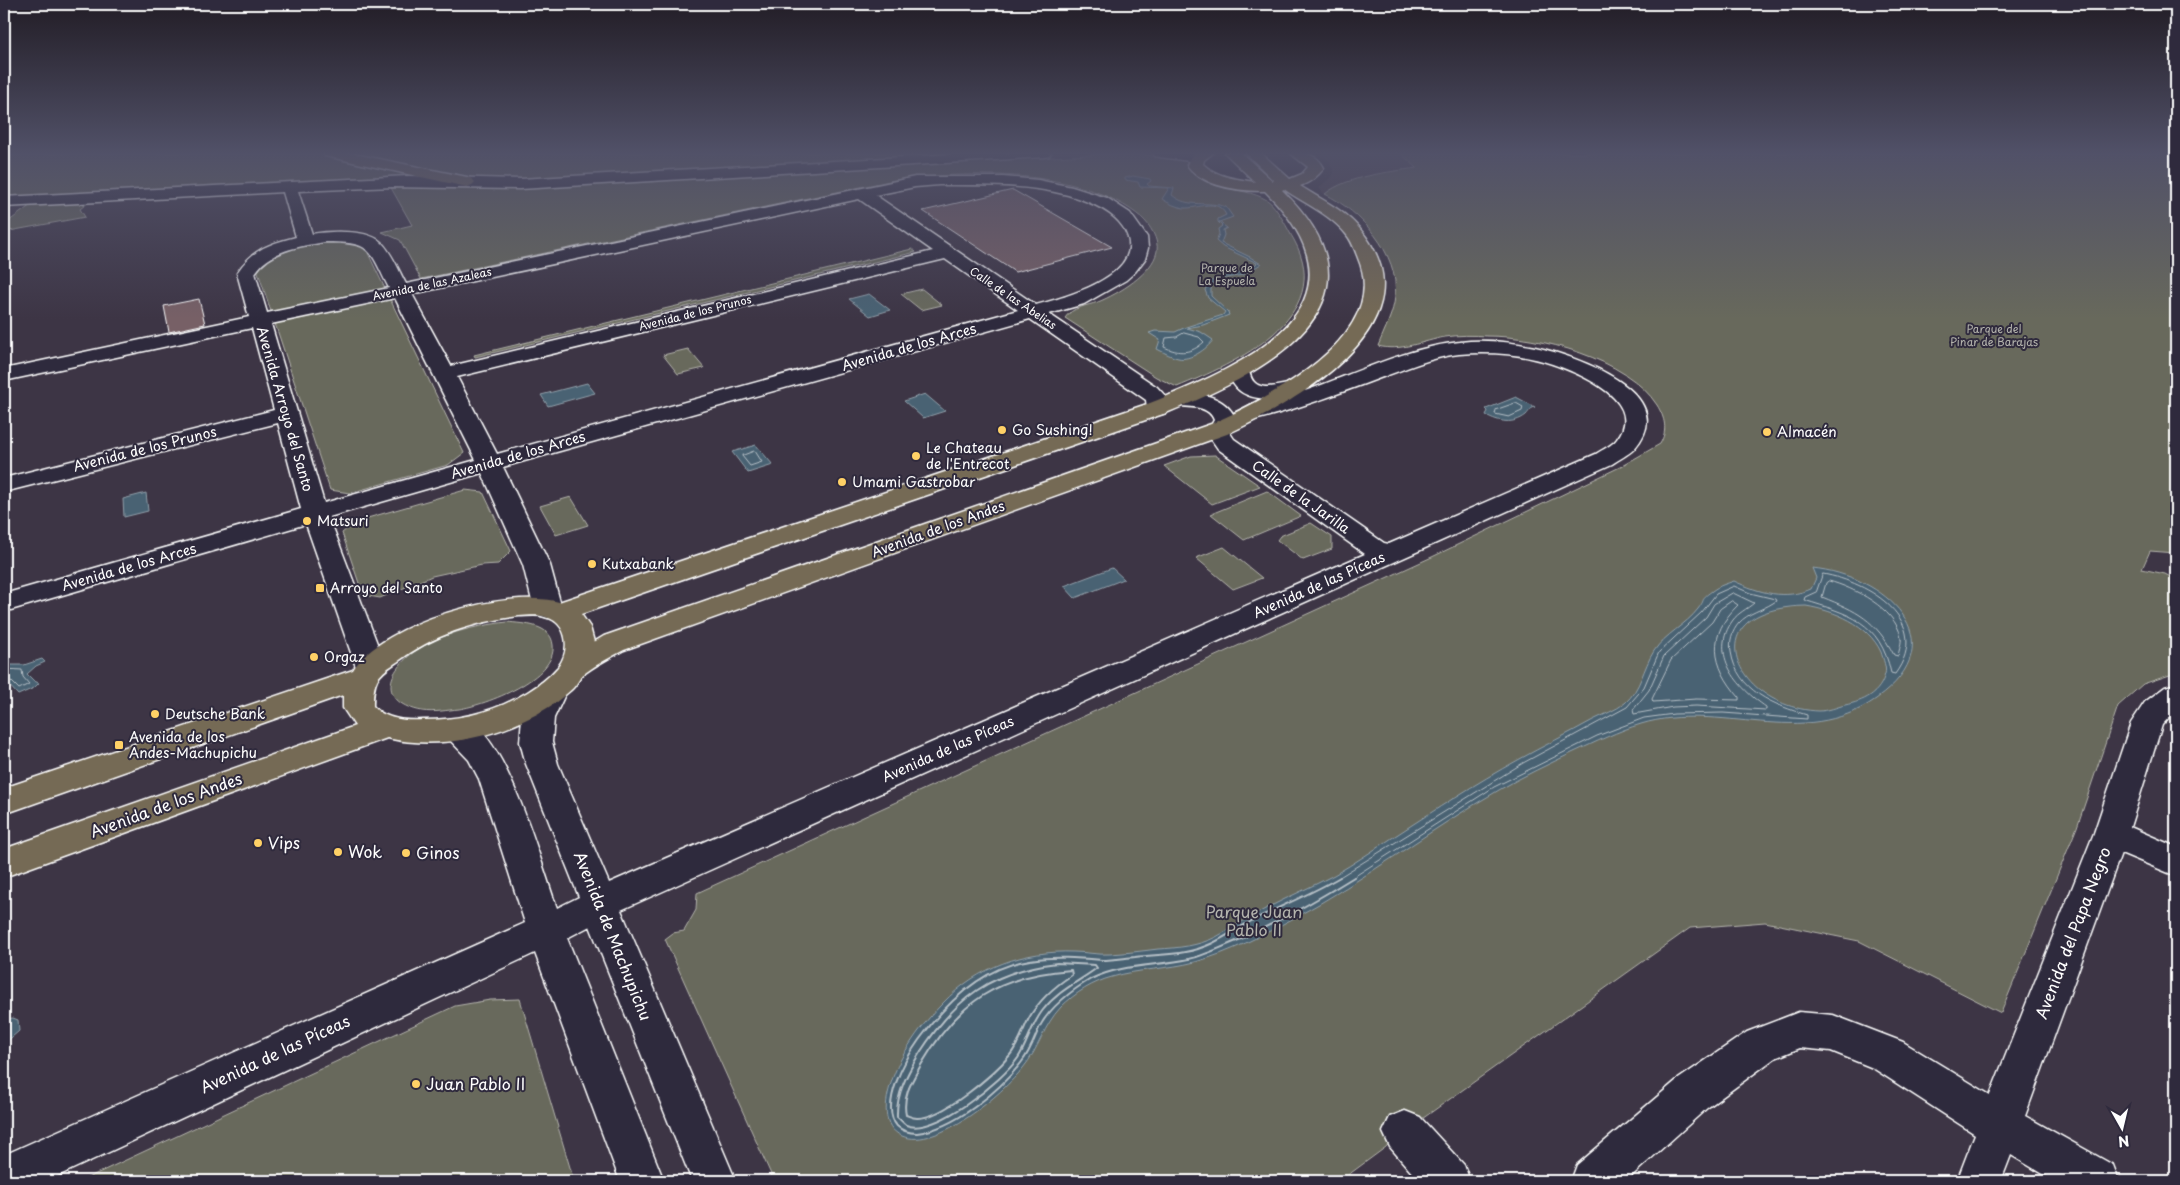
<svg xmlns="http://www.w3.org/2000/svg" width="2180" height="1185" font-family="'Playpen Sans',sans-serif">
  <style>
    .built { fill: #4e424f }
    .green { fill: #68695b; stroke: #b4b4ad }
    .water { fill: #496273; stroke: #92a1ab; fill-rule: evenodd }
    .lines { fill: none; stroke-linecap: round; stroke-linejoin: round }
    .shore-far1 { stroke: #b6c0c7; stroke-width: 1 }
    .shore { stroke: #b6c0c7; stroke-width: 2 }
    .building { fill: #776166; stroke: #fff }
    .minor-casing { stroke: #fff; stroke-width: 3 }
    .major-casing { stroke: #fff; stroke-width: 3 }
    .highway-casing { stroke: #fff; stroke-width: 3 }
    .minor { fill: #2f2a3d; fill-rule: evenodd }
    .major { fill: #756a55; fill-rule: evenodd }
    .highway { fill: #756a55; fill-rule: evenodd }
    .poi-dot { fill: #ffd166; stroke: #2f2a3d; stroke-width: 2 }
    .labels { text-anchor: middle; stroke-width: 4; stroke-linejoin: round; paint-order: stroke }
    .far-park-label { font-size: 11px; fill: #b4b4ad; stroke: #2f2a3d }
    .far-street-label { font-size: 11px; fill: #fff; stroke: #2f2a3d }
    .street-label { font-size: 14px; fill: #fff; stroke: #2f2a3d }
    .poi-label { font-size: 14px; fill: #fff; stroke: #2f2a3d; text-anchor: start }
    .near-street-label { font-size: 16px; fill: #fff; stroke: #2f2a3d }
    .near-poi-label { font-size: 16px; fill: #fff; stroke: #2f2a3d; text-anchor: start }
    .near-park-label { font-size: 16px; fill: #b4b4ad; stroke: #2f2a3d }
  </style>
  <rect width="100%" height="100%" fill="#3d3545"/>
  <filter id="ink" filterUnits="userSpaceOnUse"><feTurbulence type="fractalNoise" baseFrequency=".02" numOctaves="2"/><feDisplacementMap in="SourceGraphic" scale="10" xChannelSelector="R" yChannelSelector="G"/><feConvolveMatrix kernelMatrix="1 2 1 2 8 2 1 2 1" color-interpolation-filters="sRGB"/></filter>
  <g filter="url(#ink)">
    <path class="built" d="M1317,153H1398L1415,168L1350,181L1324,194L1319,188L1333,175V170L1329,161Z"/>
    <g class="green">
      <path d="M79,153H1015L607,177L486,180L428,172L358,180L4,198V156Z"/>
      <path d="M1400,153H2176V463L2172,469L2176,480V553L2150,551L2142,569L2165,574L2176,580V673L2143,684L2118,706L2077,827L2001,1013L1859,941L1765,922L1690,928L1391,1141L1386,1147L1340,1181H774L665,939L673,933L684,931L696,910L697,893L1432,557L1620,467L1660,444C1668,430 1665,418 1657,405C1627,358 1539,336 1487,336C1473,335 1458,335 1445,337C1423,341 1400,352 1378,346C1384,331 1394,312 1395,296C1400,254 1360,211 1325,194C1347,176 1389,172 1417,168Z"/>
      <path d="M1104,154H1135L1186,159C1198,194 1240,184 1267,200C1277,206 1288,230 1294,240C1337,318 1234,364 1177,387L1156,377L1065,318C1072,307 1087,306 1098,302C1118,294 1153,273 1157,251C1159,240 1150,225 1142,218C1082,167 968,171 894,180L421,279L400,240L382,232L412,225L390,186L522,188Z"/>
      <path d="M89,202L80,209L85,217L4,232L5,224L31,205Z"/>
      <path d="M331,241L352,242L365,247L464,453L448,465L350,493L330,490L257,269C268,249 310,244 331,241Z"/>
      <path d="M912,249L916,252L475,357L474,355Z"/>
      <path d="M922,289L942,305L921,310L901,294Z"/>
      <path d="M688,349L704,368L678,374L663,355Z"/>
      <path d="M1215,455L1260,486L1212,504L1164,466L1191,456Z"/>
      <path d="M465,490L483,492L511,551L498,564L482,565L432,576L380,598L363,595L342,533L357,521Z"/>
      <path d="M1267,491L1301,516L1244,540L1211,514Z"/>
      <path d="M571,497L588,525L556,535L540,506Z"/>
      <path d="M1311,523L1332,537V549L1303,560L1277,540L1280,536Z"/>
      <path d="M1224,547L1262,578L1233,589L1196,558Z"/>
      <path d="M507,622C524,624 551,624 553,645C557,678 486,705 459,709C447,710 434,713 422,711C380,703 384,674 414,652C442,633 475,626 507,622Z"/>
      <path d="M520,999L574,1181H81L455,1006L490,1000Z"/>
    </g>
    <g class="water">
      <path d="M1133,176L1150,179L1151,181L1147,184L1149,186L1174,188L1172,195C1188,209 1208,200 1226,207L1233,217L1219,222L1227,228L1223,230L1224,235L1221,243L1250,257L1261,264L1243,275L1216,280L1211,286V296L1228,312L1229,315L1203,325L1187,328L1201,332L1213,340C1207,349 1190,361 1178,358C1172,357 1165,353 1159,350L1157,349L1160,340L1149,333L1155,331L1175,332L1186,327L1223,315L1225,312L1208,298L1205,290C1214,270 1243,278 1257,263L1223,247L1216,241L1219,234L1218,229L1222,226L1218,222V219L1226,215C1217,197 1199,209 1184,208C1176,207 1168,203 1162,199L1169,188L1140,187L1138,182L1125,180V178Z"/>
      <path d="M869,294L890,310L870,316L849,299Z"/>
      <path d="M587,383L595,393L548,406L541,395Z"/>
      <path d="M925,394L945,411L923,418L904,401Z"/>
      <path d="M1516,397L1535,407C1529,409 1530,411 1526,415C1513,425 1499,422 1486,415L1488,411L1486,409Z"/>
      <path d="M756,445L773,465L748,473L732,452Z"/>
      <path d="M146,493L148,511L124,517L123,499Z"/>
      <path d="M1112,568L1124,579L1075,598L1064,586Z"/>
      <path d="M1812,568C1884,575 1959,640 1876,699C1802,751 1720,700 1641,724C1618,731 1596,742 1574,752C1549,764 1523,776 1499,790C1429,830 1365,880 1294,918C1263,935 1229,953 1195,962C1168,969 1139,969 1112,977C1093,982 1075,993 1061,1007C1043,1026 1039,1049 1023,1068C1003,1093 937,1151 902,1136C881,1127 885,1101 891,1083C900,1054 922,1024 943,1003C977,967 1025,950 1074,952C1086,952 1098,955 1110,954C1126,953 1142,951 1158,949C1178,948 1198,946 1216,937C1234,927 1251,916 1269,907C1290,896 1313,886 1334,875C1355,863 1375,849 1395,836C1435,810 1476,783 1518,760C1543,746 1568,734 1593,720C1603,715 1616,710 1625,703C1641,689 1643,668 1654,651C1665,634 1686,625 1698,609C1708,596 1698,601 1712,591C1720,585 1726,584 1734,581C1760,593 1785,600 1811,589L1816,578ZM1806,606C1835,611 1868,624 1881,652C1883,659 1887,668 1885,674C1880,694 1864,701 1845,705C1837,707 1828,711 1819,711C1734,708 1690,608 1806,606Z"/>
      <path d="M42,659L45,662L36,666L27,674L34,681L39,683L34,688L18,695L7,683H4V665H24Z"/>
      <path d="M4,1014V1019L13,1018L18,1020L19,1031L4,1044Z"/>
    </g>
    <g class="lines">
      <g class="shore-far1">
        <path d="M1184,333L1199,337L1204,342C1191,354 1179,354 1164,347L1166,338L1176,337Z"/>
        <path d="M1516,403L1523,407L1522,411L1509,417L1495,414L1496,410Z"/>
        <path d="M755,451L762,462L750,466L742,456Z"/>
        <path d="M1823,574C1869,582 1934,621 1895,674L1891,673C1880,621 1849,614 1804,600L1805,597L1816,592Z"/>
        <path d="M1829,581C1854,588 1895,608 1901,637C1902,642 1899,650 1898,656L1894,655C1876,620 1857,611 1822,597L1826,583Z"/>
        <path d="M1733,593L1754,603C1747,609 1738,613 1733,620C1708,654 1738,688 1766,707V710L1696,706L1673,707L1634,714L1633,710L1649,690L1664,656L1706,617L1714,604Z"/>
        <path d="M1732,601L1738,605C1707,635 1711,665 1739,697V700L1696,699L1653,702L1652,699L1671,660L1712,622L1720,609Z"/>
        <path d="M4,669L22,670L23,677L29,684L19,689L10,680L4,678"/>
        <path d="M1338,878L1523,763L1627,707L1644,687L1659,652L1702,612L1716,594L1734,586L1750,593L1775,599L1776,601L1773,603C1762,610 1748,613 1739,623C1732,631 1729,641 1731,652C1737,691 1774,705 1807,715V719L1723,713L1674,714L1644,718L1597,736L1494,787L1352,878"/>
      </g>
      <g class="shore">
        <path d="M1340,877C1313,893 1283,905 1255,919C1230,932 1214,947 1185,952C1169,955 1152,955 1135,957C1124,958 1113,960 1102,960C1078,958 1054,956 1030,960C983,967 946,1003 919,1040C906,1058 879,1105 897,1126C902,1131 909,1133 917,1133C954,1129 999,1091 1021,1063C1030,1052 1034,1040 1039,1028C1049,1008 1072,990 1091,979C1120,964 1159,966 1189,959C1207,955 1224,946 1241,939C1280,921 1317,900 1354,877"/>
        <path d="M1057,963L1095,965L1097,968C1078,982 1058,991 1043,1010C1031,1025 1028,1043 1018,1058C1003,1080 934,1137 906,1125C903,1123 900,1119 897,1117C896,1094 907,1074 919,1054C955,998 991,971 1057,963Z"/>
        <path d="M1071,970L1072,975C1055,986 1039,1000 1029,1018C1023,1030 1019,1044 1010,1055C994,1074 942,1119 917,1118C913,1118 909,1116 906,1115C902,1096 912,1081 921,1065C958,1002 998,975 1071,970Z"/>
      </g>
    </g>
    <g class="building">
      <path d="M1013,190L1112,247L1015,272L923,211Z"/>
      <path d="M199,299L205,324L169,332L164,306Z"/>
    </g>
    <g class="lines">
      <defs>
        <g id="minor">
          <path d="M971,153H1051L1049,156L1044,157L520,189L392,187L298,191L312,234C330,231 369,229 382,243C392,253 399,271 406,284L915,177H1003L1038,180L1072,187L1107,198L1130,213L1147,237L1148,248L1145,259L1135,272L1126,280L1084,304L1049,314L1157,387L1168,399L1170,395C1194,390 1227,395 1236,420L1230,433L1234,439L1384,543L1389,544L1596,454C1603,449 1612,446 1617,439C1650,397 1564,366 1535,359C1511,353 1484,352 1459,354C1432,357 1405,369 1380,378C1338,394 1297,409 1254,420L1246,418L1243,413L1246,408L1288,397C1264,401 1234,400 1229,372L1233,368L1240,366L1247,368C1250,372 1250,378 1254,382C1265,394 1290,380 1304,383L1307,388L1305,391C1354,374 1408,347 1460,342C1484,339 1511,342 1535,347C1575,356 1684,393 1634,449C1628,455 1619,459 1612,464L621,910L736,1181H692L590,926L567,938L664,1181H620L535,953L47,1181H4V1155L525,923L479,779L469,760L447,737L442,729L447,721C455,719 461,717 469,721C509,743 541,864 557,908L579,897L526,764L520,742L522,718L541,683L552,680L563,683L567,690L554,718L552,742L558,764L609,883L1365,554L1218,449L1207,433L1214,420C1208,403 1184,408 1170,405L1168,402L1169,408L1166,413L1158,415L1150,413L1147,408L1146,400L1030,319L503,467L550,565L562,609L558,615L548,618L538,615L534,609L523,565L482,473L329,517L386,667L381,674L371,677L361,674L356,667L306,524L4,612V594L301,509L278,423L4,492V478L274,410L252,328L4,381V369L249,317L237,273C253,249 269,244 296,237L283,192L4,207V197L409,176L520,179ZM939,185C982,185 1027,184 1068,195C1088,201 1112,210 1123,227C1153,273 1067,297 1036,305L875,195L915,187ZM859,199L933,251L451,366L412,294ZM326,242C373,242 369,249 389,288L267,313L255,273C270,250 300,246 326,242ZM945,259L1018,310L497,454L457,377ZM395,298L476,460L324,503L271,324Z"/>
          <path d="M1153,153H1192L1202,155L1204,158L1202,161L1197,162L1160,157L1155,156Z"/>
          <path d="M2176,684V710L2162,725L2130,827L2176,847V876L2121,853L2025,1116L2113,1165L2119,1181H2055L2011,1155L2001,1181H1957L1975,1134L1873,1068L1831,1051L1800,1048L1775,1058L1707,1108L1626,1181H1571L1577,1165L1677,1080L1747,1032L1799,1012L1833,1015L1903,1042L1990,1095L2094,833L2131,723L2145,702L2165,687Z"/>
          <path d="M1405,1111L1420,1117L1464,1165L1470,1181H1419L1390,1147L1383,1132L1390,1117Z"/>
        </g>
        <path id="major" d="M1195,153H1213L1204,160L1203,164C1217,177 1236,179 1255,182L1225,153H1241L1273,181H1274L1246,153H1261L1290,179L1302,174L1308,167L1290,153C1304,153 1317,153 1324,168C1317,177 1311,182 1300,186C1320,199 1343,209 1359,228C1439,321 1299,401 1227,434L624,650C611,657 597,664 585,673C580,676 577,684 573,688C568,693 561,698 555,703C508,735 443,751 387,738L4,877V849L355,726L343,708V695L4,814V788L353,670C384,622 506,588 559,602L1150,403C1248,364 1380,305 1265,191C1240,191 1203,187 1187,165L1190,158ZM1284,189C1305,204 1330,214 1346,234C1352,241 1355,250 1358,258C1392,337 1268,398 1211,424L604,636L594,642L590,627L581,614L1166,413C1265,373 1400,304 1282,190ZM519,616C527,616 538,614 546,617C568,623 571,650 558,667C547,680 531,691 515,699C486,714 456,720 423,720C407,721 385,720 373,706C373,697 373,688 377,680C381,672 391,666 397,662C434,634 475,622 519,616Z"/>
        <path id="highway" d="M323,153H350L467,177L472,179L475,182L472,185L467,187L330,157L325,156Z"/>
      </defs>
      <use href="#minor" class="minor-casing"/>
      <use href="#major" class="major-casing"/>
      <use href="#highway" class="highway-casing"/>
      <use href="#minor" class="minor"/>
      <use href="#major" class="major"/>
      <use href="#highway" class="highway"/>
    </g>
  </g>
  <linearGradient id="sky" x2="0" y2="1"><stop stop-color="#221d26"/><stop offset="0.48" stop-color="#515168"/><stop offset="1" stop-color="#515168" stop-opacity="0"/></linearGradient>
  <rect width="2180" height="319" fill="url(#sky)"/>
  <g class="poi-dot">
    <circle cx="1002" cy="430" r="5"/>
    <circle cx="1767" cy="432" r="5"/>
    <circle cx="916" cy="456" r="5"/>
    <circle cx="842" cy="482" r="5"/>
    <circle cx="307" cy="521" r="5"/>
    <circle cx="592" cy="564" r="5"/>
    <rect x="315" y="583" width="10" height="10" rx="2.5"/>
    <circle cx="314" cy="657" r="5"/>
    <circle cx="155" cy="714" r="5"/>
    <rect x="114" y="740" width="10" height="10" rx="2.5"/>
    <circle cx="258" cy="843" r="5"/>
    <circle cx="338" cy="852" r="5"/>
    <circle cx="406" cy="853" r="5"/>
    <circle cx="416" cy="1084" r="5"/>
  </g>
  <g class="labels">
    <g class="far-park-label">
      <text x="1227" y="272">Parque de<tspan x="1227" dy="13">La Espuela</tspan></text>
      <text x="1994" y="333">Parque del<tspan x="1994" dy="13">Pinar de Barajas</tspan></text>
    </g>
    <g class="far-street-label">
      <text transform="translate(432 284) rotate(-12)" y="4">Avenida de las Azaleas</text>
      <text transform="translate(1013 298) rotate(34)" y="4">Calle de las Abelias</text>
      <text transform="translate(695 313) rotate(-14)" y="4">Avenida de los Prunos</text>
    </g>
    <g class="street-label">
      <text transform="translate(909 347) rotate(-16)" y="5">Avenida de los Arces</text>
      <text transform="translate(285 409) rotate(74)" y="5">Avenida Arroyo del Santo</text>
      <text transform="translate(145 449) rotate(-14)" y="5">Avenida de los Prunos</text>
      <text transform="translate(518 455) rotate(-16)" y="5">Avenida de los Arces</text>
      <text transform="translate(1301 497) rotate(35)" y="5">Calle de la Jarilla</text>
      <text transform="translate(938 529) rotate(-20)" y="5">Avenida de los Andes</text>
      <text transform="translate(129 567) rotate(-16)" y="5">Avenida de los Arces</text>
      <text transform="translate(1319 585) rotate(-24)" y="5">Avenida de las Píceas</text>
      <text transform="translate(948 749) rotate(-24)" y="5">Avenida de las Píceas</text>
    </g>
    <g class="poi-label">
      <text x="1012" y="435">Go Sushing!</text>
      <text x="1777" y="437">Almacén</text>
      <text x="926" y="453">Le Chateau<tspan x="926" dy="16">de l'Entrecot</tspan></text>
      <text x="852" y="487">Umami Gastrobar</text>
      <text x="317" y="526">Matsuri</text>
      <text x="602" y="569">Kutxabank</text>
      <text x="330" y="593">Arroyo del Santo</text>
      <text x="324" y="662">Orgaz</text>
      <text x="165" y="719">Deutsche Bank</text>
      <text x="129" y="742">Avenida de los<tspan x="129" dy="16">Andes-Machupichu</tspan></text>
    </g>
    <g class="near-street-label">
      <text transform="translate(166 805) rotate(-20)" y="6">Avenida de los Andes</text>
      <text transform="translate(2073 933) rotate(-69)" y="6">Avenida del Papa Negro</text>
      <text transform="translate(613 936) rotate(68)" y="6">Avenida de Machupichu</text>
      <text transform="translate(275 1054) rotate(-25)" y="6">Avenida de las Píceas</text>
    </g>
    <g class="near-poi-label">
      <text x="268" y="849">Vips</text>
      <text x="348" y="858">Wok</text>
      <text x="416" y="859">Ginos</text>
      <text x="426" y="1090">Juan Pablo II</text>
    </g>
    <g class="near-park-label">
      <text x="1254" y="918">Parque Juan<tspan x="1254" dy="18">Pablo II</tspan></text>
    </g>
  </g>
  <rect width="2180" height="1185" fill="none" stroke="#2f2a3d" stroke-width="20"/>
  <rect x="10" y="10" width="2160" height="1165" fill="none" stroke="#fff" stroke-width="2" filter="url(#ink)"/>
  <g transform="translate(2122 1128) rotate(172)" stroke="#2f2a3d" stroke-width="4" paint-order="stroke">
  <path d="M0-4L9 19L0 12L-9 19Z" fill="#ffffff"/>
  <text y="-8" font-size="14" font-weight="bold" text-anchor="middle" fill="#ffffff">N</text>
  </g>
</svg>
